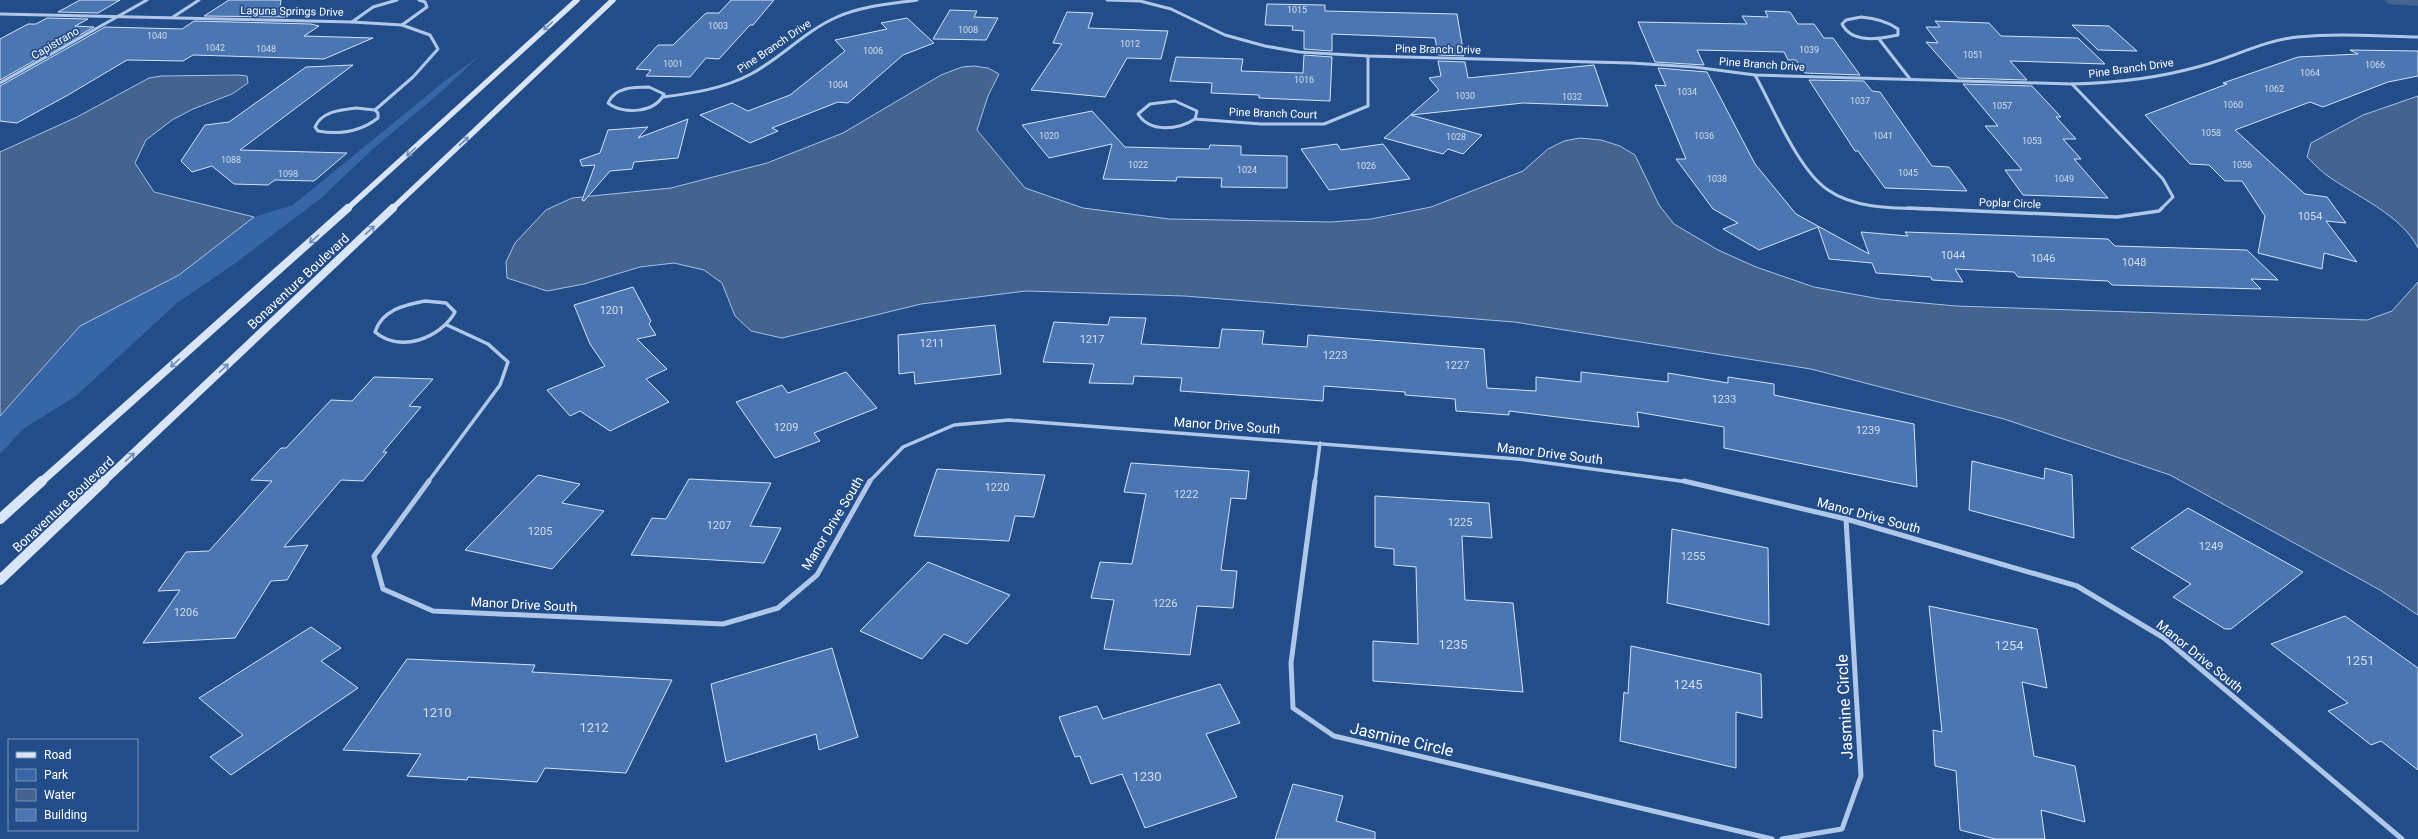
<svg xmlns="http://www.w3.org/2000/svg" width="2418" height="839" font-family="Roboto,sans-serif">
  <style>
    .green { fill: #3766a6 }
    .water { fill: #45638f; stroke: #a3c2eb }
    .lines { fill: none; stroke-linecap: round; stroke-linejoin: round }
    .canal { fill: #45638f; fill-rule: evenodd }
    .building { fill: #4b76b1; stroke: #d3e3f8 }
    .street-far2 { stroke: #afc8ea; stroke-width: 3 }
    .street-far1 { stroke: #afc8ea; stroke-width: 3.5 }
    .street { stroke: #afc8ea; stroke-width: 5 }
    .secondary-far2 { stroke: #dae6f8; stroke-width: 5.5 }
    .secondary-far1 { stroke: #dae6f8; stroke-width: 8 }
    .secondary { stroke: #dae6f8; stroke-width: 10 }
    .oneway { stroke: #6c8ab5 }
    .labels { text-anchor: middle; stroke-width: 3.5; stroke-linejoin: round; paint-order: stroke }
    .far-number-label { font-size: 9px; fill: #d2ddec }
    .far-street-label { font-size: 11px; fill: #fff; stroke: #234d89 }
    .number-label { font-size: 11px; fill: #d2ddec }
    .street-label { font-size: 13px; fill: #fff; stroke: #234d89 }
    .near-number-label { font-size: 13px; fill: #d2ddec }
    .near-street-label { font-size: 16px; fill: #fff; stroke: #234d89 }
  </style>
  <rect width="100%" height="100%" fill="#234d89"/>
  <path class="green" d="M478,57L441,92L374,148L320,199L237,262L177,303L76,396L23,429L0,454V416L80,326L179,275L254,217L293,205L446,80Z"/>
  <g class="water">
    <path d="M974,66L988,68L999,74L988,96L977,130L1025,188L1083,208L1169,219L1331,222L1371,219L1431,207L1523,171L1548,149L1564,141L1580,138L1601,140L1620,146L1635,155L1659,205L1674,224L1718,250L1756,267L1814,287L1880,299L1956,306L2367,320L2392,311L2418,282V615L2380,590L2170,475L2004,419L1811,369L1514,322L1184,296L1026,291L921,304L782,338L751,331L735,316L722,283L704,270L674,263L640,267L584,284L547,291L507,278L506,262L515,243L546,210L572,198L671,188L767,163L843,133L941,75L962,67Z"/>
    <path d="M238,75L247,76L248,83L232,94L193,109L172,120L146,140L135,163L154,192L254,217L179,275L80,326L0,416V152L77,117L149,78L161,76Z"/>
    <path d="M2418,96V248C2401,214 2355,196 2325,174C2319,169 2313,163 2307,157L2311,143L2363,115Z"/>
  </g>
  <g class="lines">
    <path class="canal" d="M2385,0H2418V6L2388,4Z"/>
  </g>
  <g class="building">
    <path d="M80,0H120L98,13L58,12Z"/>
    <path d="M229,0H281L279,16L286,17L204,16Z"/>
    <path d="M731,0H774L753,25H750L719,59L706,58L690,77L646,76L651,70L636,69L658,45H673L706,13H719Z"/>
    <path d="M1267,4L1325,5V11L1457,14L1464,56L1438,55L1435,38L1332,34V51L1304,49V31L1292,30L1293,26L1265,25Z"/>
    <path d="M950,10L977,11L974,17L998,18L986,40L933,39Z"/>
    <path d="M1765,11L1790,12L1798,24H1814L1824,38H1833L1860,75L1805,73L1796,60H1788L1784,52L1697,50L1704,65L1655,62L1638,22L1747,24L1742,16L1768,17Z"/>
    <path d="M1067,12L1093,13L1088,28L1168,31L1161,59L1127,58L1105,97L1031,90L1062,44L1053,43Z"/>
    <path d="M47,18L88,19L75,26L94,27L0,80V39L28,24H36Z"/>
    <path d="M907,18L934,43L903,55L848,103L838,102L772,128L778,131L750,143L700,115L732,103L748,111L790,95L845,51L835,40L887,29L881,23Z"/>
    <path d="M194,21L311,24L319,26L304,36L373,38L324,59L193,55L183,61L127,60L68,95L17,123L0,121V86L105,27L182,29Z"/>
    <path d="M1935,21L1989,23L2001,36L2078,38L2105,64L2010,61L2027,80L1958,78L1926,42L1938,43L1926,27H1940Z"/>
    <path d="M2072,25L2109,26L2137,51L2098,50Z"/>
    <path d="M2350,50L2418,51V76L2388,82L2323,107L2310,102L2235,130L2305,194L2327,197L2346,223L2326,221L2357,262L2324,253L2322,269L2258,253L2265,216L2242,181H2225L2209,165L2190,164L2145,115L2227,84L2223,83L2298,57L2358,54Z"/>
    <path d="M1304,55L1332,57L1330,101L1259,98V95L1211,93L1212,83L1170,81L1176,57L1243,59L1241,71L1303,73Z"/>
    <path d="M1438,61L1465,62L1468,78L1594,65L1608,106L1523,103L1411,115L1482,135L1463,154L1448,149L1443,154L1384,138L1439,90L1429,78L1441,76Z"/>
    <path d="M353,65L240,150L347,153L314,181L275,180L268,185L234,184L212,166L192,172L181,161L205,125L229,122L306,67Z"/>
    <path d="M1658,68L1707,72L1755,164L1796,214L1869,254L1861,232L1908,236L1905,232L2108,239L2115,246L2247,250L2278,280L2251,279L2261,289L2112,285L2108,281L2018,277L2014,272L1955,269L1963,282L1932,280L1931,277L1876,273L1872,263L1829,259L1818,227L1759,250L1723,229L1738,223L1713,209L1676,159H1686L1655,85L1666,86Z"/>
    <path d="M1809,80L1864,81L1872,91L1880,92L1932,166L1949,167L1967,191L1885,188L1858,151H1855Z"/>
    <path d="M1963,84L2032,86L2061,117H2056L2076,139H2063L2081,159H2074L2108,198L2023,195L2005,170H2022L1985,126H1998Z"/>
    <path d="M1092,111L1125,147L1209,149L1210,145L1241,146V155L1287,156V188L1221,187L1222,178L1177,177L1176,181L1103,179L1112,144L1049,158L1022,125Z"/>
    <path d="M688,119L678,158L634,162L632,169L610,171L584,201L582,200L595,165L582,166L580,160L600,153L608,130L648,127L638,138Z"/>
    <path d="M1337,144L1341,150L1383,144L1410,179L1329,190L1301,149Z"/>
    <path d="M633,287L651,321L649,324L656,335L637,339L667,369L646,379L669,402L610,431L580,411L570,416L547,390L605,366L590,344L574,305Z"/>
    <path d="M1110,317L1146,318L1141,344L1219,348L1222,329L1264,331L1262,344L1307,347L1308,335L1484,349L1487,388L1536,391V377L1581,382V372L1668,382V373L1728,383V377L1774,384V395L1914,424L1917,487L1724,448V427L1637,412L1639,427L1509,411V415L1456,411L1455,399L1405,395V392L1324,386L1323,401L1180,391L1182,378L1134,376L1133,384L1089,383L1094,364L1043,362L1054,322L1108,325Z"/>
    <path d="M995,325L1001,374L915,384L914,372L899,374L898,335Z"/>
    <path d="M846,372L877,408L814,433L820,441L775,458L736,402L782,385L788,393Z"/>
    <path d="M374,377L433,379L409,406L421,407L383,452H387L363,481L341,480L284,547L308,545L287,580L271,581L235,638L143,643L180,590L158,591L186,552L209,551L272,481L251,480L281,448H286L331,400L352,401Z"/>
    <path d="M1972,461L2044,479L2045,468L2072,475L2074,538L1969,510Z"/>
    <path d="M1131,463L1249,471L1246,499L1231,498L1221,570L1237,571L1233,608L1197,606L1190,655L1104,649L1114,600L1091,598L1100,562L1132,564L1146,494L1124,492Z"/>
    <path d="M937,469L1045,475L1034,517L1015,516L1009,541L914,536Z"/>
    <path d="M538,475L580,484L562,503L604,511L552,569L465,550Z"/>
    <path d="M689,479L771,483L750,526L781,528L764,563L631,555L652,518L666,519Z"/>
    <path d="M1375,496L1489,503L1492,538L1462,536L1465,600L1513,603L1523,692L1373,681V641L1418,644L1416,567L1394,565V549L1375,547Z"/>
    <path d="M2188,508L2303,572L2231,629H2225L2173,597L2191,584L2131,548Z"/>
    <path d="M1672,529L1768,548L1769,625L1667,603Z"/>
    <path d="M928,562L1010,595L967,644L944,634L922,659L860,631Z"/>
    <path d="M1929,606L2037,629L2047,688L2022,682L2034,756L2075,766L2085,822L2041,810L2045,839H1995L1960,830L1956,771L1935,766L1933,730L1942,732Z"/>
    <path d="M2345,616L2418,668V770L2381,741L2371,745L2328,711L2348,703L2271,644Z"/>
    <path d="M311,627L341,648L321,661L358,688L231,775L210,757L243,735L199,698Z"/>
    <path d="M1631,646L1761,674L1762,718L1736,712V768L1620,741L1624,692L1628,694Z"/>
    <path d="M832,648L858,737L819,750L816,734L726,762L711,684Z"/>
    <path d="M407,659L535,665L532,672L672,680L626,773L545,768L537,782L468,777L467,780L407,776L421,754L343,750Z"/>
    <path d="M1220,684L1240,723L1206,734L1237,797L1145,828L1122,774L1091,784L1080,756L1075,757L1059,717L1097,706L1103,719Z"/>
    <path d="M1293,784L1343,796L1336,821L1375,832V839H1275Z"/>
  </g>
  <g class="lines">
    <g class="street-far2">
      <path d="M1107,0L1140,1L1171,9L1225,35L1265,46L1299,52L1368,56L1631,63L1694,67L1755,75L2072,84C2115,83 2159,78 2201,66C2234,57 2262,41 2297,37C2337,33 2378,36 2418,37"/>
      <path d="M0,14L352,22L402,25L430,35L438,49L413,77L375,110"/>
      <path d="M173,17L199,0"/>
      <path d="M1861,17C1874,18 1887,21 1898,29V35C1880,39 1852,44 1842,24L1846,20Z"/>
      <path d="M352,22L373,7L397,0"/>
      <path d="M402,25L427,7L425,2L419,0"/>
      <path d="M1879,39L1910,79"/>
      <path d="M1755,75C1773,107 1798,170 1828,190C1857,210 1898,208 1932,209"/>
      <path d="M0,83L147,0"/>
      <path d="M2072,84L2163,179L2173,197L2161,209"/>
      <path d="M649,87L664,94C655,113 623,115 608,103C615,87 634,87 649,87Z"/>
      <path d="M663,97C693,93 723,89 751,74C781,58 805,31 837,17C862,6 890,4 917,0"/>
      <path d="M1175,101L1197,111L1195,119C1178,130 1150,133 1138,114L1150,104Z"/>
      <path d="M356,108L375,110L378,113V118C360,132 340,135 318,131L315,127C322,111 341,110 356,108Z"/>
      <path d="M1195,119L1261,124H1324L1368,106V56"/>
    </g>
    <g class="street-far1">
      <path d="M1908,208L2117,217L2159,211L2162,208"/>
      <path d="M425,301L446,303L455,312C440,339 400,353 375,332C382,310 404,305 425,301Z"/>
      <path d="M428,482L500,385L508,362L488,344L447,325"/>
      <path d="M869,482L903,447L954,425L1009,420L1518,459L1688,482"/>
      <path d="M1315,482L1320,443"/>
    </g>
    <g class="street">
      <path d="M429,481L374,556L383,589L433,611L723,624L778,608L817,575L870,481"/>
      <path d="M1315,481L1291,663L1293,708L1334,736L1772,839"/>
      <path d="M1684,481L1846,519L2077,586L2164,638L2402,839"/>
      <path d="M1782,839L1842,829L1861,776L1846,519"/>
    </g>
    <g class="secondary-far2">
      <path d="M347,209L577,0"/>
      <path d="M392,209L613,0"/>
    </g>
    <g class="secondary-far1">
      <path d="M41,482L348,208"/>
      <path d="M103,482L393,208"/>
    </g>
    <g class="secondary">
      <path d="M0,519L42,481"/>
      <path d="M0,580L104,481"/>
    </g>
  </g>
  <defs><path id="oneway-shaft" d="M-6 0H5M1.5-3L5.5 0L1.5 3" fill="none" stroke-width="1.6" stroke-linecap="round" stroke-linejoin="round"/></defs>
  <g class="oneway">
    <use href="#oneway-shaft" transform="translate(548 26) rotate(138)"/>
    <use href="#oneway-shaft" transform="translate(464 141) rotate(-43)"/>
    <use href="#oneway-shaft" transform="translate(411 152) rotate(138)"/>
    <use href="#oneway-shaft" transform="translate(370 230) rotate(-43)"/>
    <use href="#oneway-shaft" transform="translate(314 239) rotate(138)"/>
    <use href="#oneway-shaft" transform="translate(175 363) rotate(138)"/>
    <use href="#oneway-shaft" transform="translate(224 368) rotate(-43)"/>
    <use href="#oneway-shaft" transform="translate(130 457) rotate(-43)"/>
  </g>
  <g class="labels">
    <g class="far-number-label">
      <text x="1297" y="13">1015</text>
      <text x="718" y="29">1003</text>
      <text x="968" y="33">1008</text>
      <text x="157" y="39">1040</text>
      <text x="1130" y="47">1012</text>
      <text x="215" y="51">1042</text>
      <text x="266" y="52">1048</text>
      <text x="1809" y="53">1039</text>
      <text x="873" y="54">1006</text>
      <text x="1973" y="58">1051</text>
      <text x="673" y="67">1001</text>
      <text x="2375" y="68">1066</text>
      <text x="2310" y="76">1064</text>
      <text x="1304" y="83">1016</text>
      <text x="838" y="88">1004</text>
      <text x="2274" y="92">1062</text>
      <text x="1687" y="95">1034</text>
      <text x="1465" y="99">1030</text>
      <text x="1572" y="100">1032</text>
      <text x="1860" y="104">1037</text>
      <text x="2233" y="108">1060</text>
      <text x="2002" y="109">1057</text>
      <text x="2211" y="136">1058</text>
      <text x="1049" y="139">1020</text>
      <text x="1704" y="139">1036</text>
      <text x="1883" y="139">1041</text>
      <text x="1456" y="140">1028</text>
      <text x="2032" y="144">1053</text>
      <text x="231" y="163">1088</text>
      <text x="1138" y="168">1022</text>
      <text x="2242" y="168">1056</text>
      <text x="1366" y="169">1026</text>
      <text x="1247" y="173">1024</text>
      <text x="1908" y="176">1045</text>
      <text x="288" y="177">1098</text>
      <text x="1717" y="182">1038</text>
      <text x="2064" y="182">1049</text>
    </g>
    <g class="far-street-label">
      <text transform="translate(292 11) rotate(1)" y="4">Laguna Springs Drive</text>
      <text transform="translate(55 43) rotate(-30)" y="4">Capistrano</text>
      <text transform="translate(774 46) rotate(-34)" y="4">Pine Branch Drive</text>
      <text transform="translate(1438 49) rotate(1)" y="4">Pine Branch Drive</text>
      <text transform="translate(1762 64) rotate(4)" y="4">Pine Branch Drive</text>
      <text transform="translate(2131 68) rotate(-8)" y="4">Pine Branch Drive</text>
      <text transform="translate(1273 113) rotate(2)" y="4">Pine Branch Court</text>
      <text transform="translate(2010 203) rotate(2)" y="4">Poplar Circle</text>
    </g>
    <g class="number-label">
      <text x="2310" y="220">1054</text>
      <text x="1953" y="259">1044</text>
      <text x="2043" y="262">1046</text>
      <text x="2134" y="266">1048</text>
      <text x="612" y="314">1201</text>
      <text x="1092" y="343">1217</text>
      <text x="932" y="347">1211</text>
      <text x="1335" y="359">1223</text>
      <text x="1457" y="369">1227</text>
      <text x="1724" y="403">1233</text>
      <text x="786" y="431">1209</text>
      <text x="1868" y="434">1239</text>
      <text x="997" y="491">1220</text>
      <text x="1186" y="498">1222</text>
      <text x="1460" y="526">1225</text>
      <text x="719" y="529">1207</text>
      <text x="540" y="535">1205</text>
      <text x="2211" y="550">1249</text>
      <text x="1693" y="560">1255</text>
      <text x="1165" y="607">1226</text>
      <text x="186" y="616">1206</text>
    </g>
    <g class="street-label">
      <text transform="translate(298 281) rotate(-43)" y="5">Bonaventure Boulevard</text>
      <text transform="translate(1227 425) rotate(4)" y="5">Manor Drive South</text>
      <text transform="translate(1550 453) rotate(7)" y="5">Manor Drive South</text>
      <text transform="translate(63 504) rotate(-43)" y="5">Bonaventure Boulevard</text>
      <text transform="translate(1869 515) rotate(15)" y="5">Manor Drive South</text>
      <text transform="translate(832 523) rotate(-59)" y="5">Manor Drive South</text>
      <text transform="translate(524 604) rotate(3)" y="5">Manor Drive South</text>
      <text transform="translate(2200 656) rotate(39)" y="5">Manor Drive South</text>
    </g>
    <g class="near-number-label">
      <text x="1453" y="649">1235</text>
      <text x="2009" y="650">1254</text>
      <text x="2360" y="665">1251</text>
      <text x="1688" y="689">1245</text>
      <text x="437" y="717">1210</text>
      <text x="594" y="732">1212</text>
      <text x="1147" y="781">1230</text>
    </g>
    <g class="near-street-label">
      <text transform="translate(1844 707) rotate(-93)" y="6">Jasmine Circle</text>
      <text transform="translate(1402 739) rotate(13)" y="6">Jasmine Circle</text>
    </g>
  </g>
  <rect x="8" y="739" width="130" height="92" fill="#234d89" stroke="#7b94b8"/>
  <rect x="16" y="752" width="20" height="6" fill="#dae6f8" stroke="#7b94b8"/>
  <text x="44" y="759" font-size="12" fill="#ffffff">Road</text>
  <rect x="16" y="769" width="20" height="12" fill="#3766a6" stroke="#7b94b8"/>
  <text x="44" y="779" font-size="12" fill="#ffffff">Park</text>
  <rect x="16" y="789" width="20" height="12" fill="#45638f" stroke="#7b94b8"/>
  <text x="44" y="799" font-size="12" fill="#ffffff">Water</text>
  <rect x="16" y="809" width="20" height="12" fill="#4b76b1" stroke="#7b94b8"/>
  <text x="44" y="819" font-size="12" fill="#ffffff">Building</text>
</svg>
